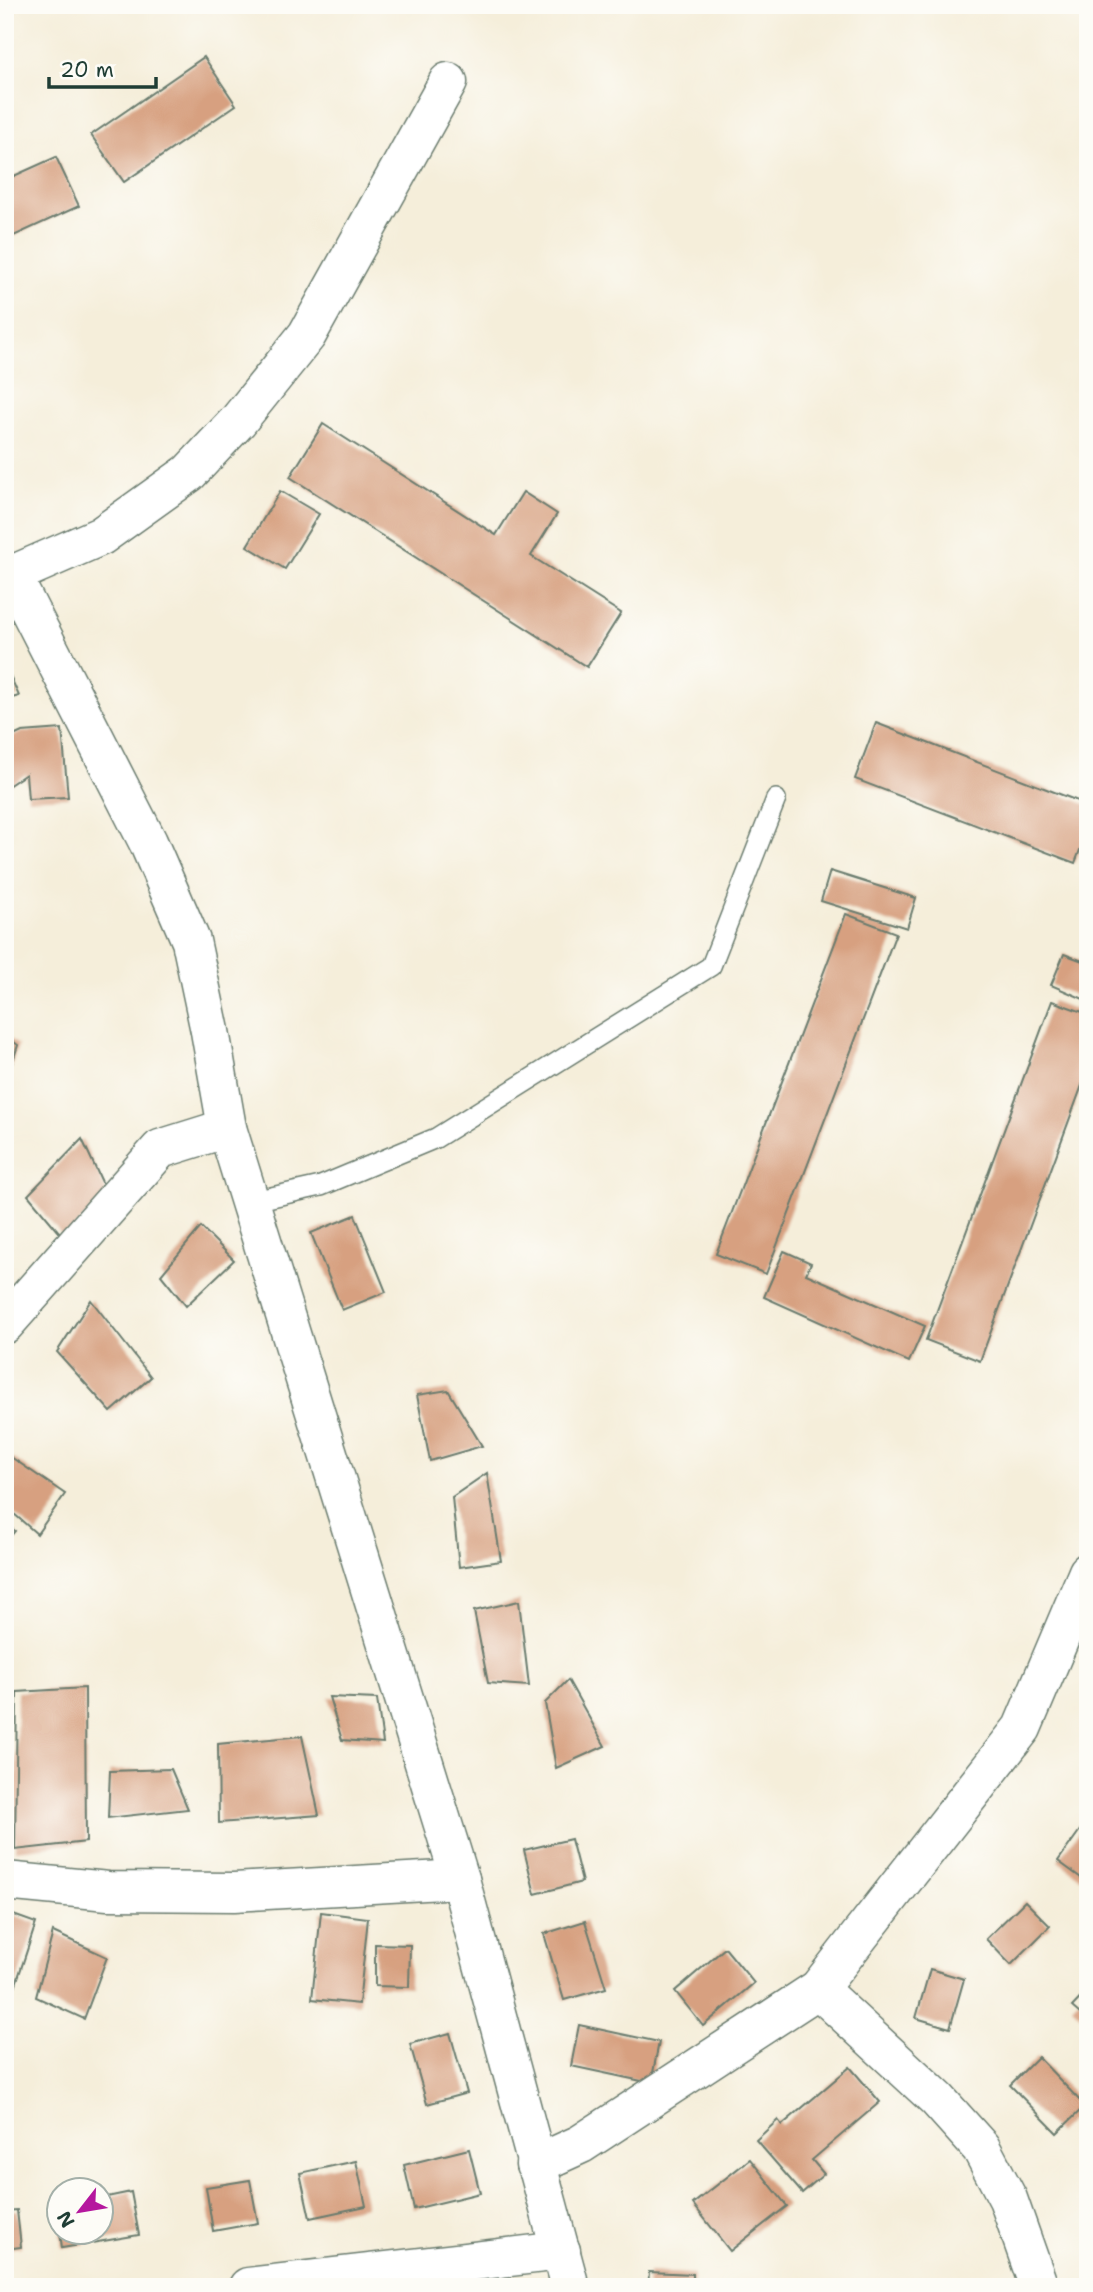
<svg xmlns="http://www.w3.org/2000/svg" width="1093" height="2292" font-family="'Shantell Sans',sans-serif">
  <style>
    .building { fill: #d7a080 }
    .lines { fill: none; stroke-linecap: round; stroke-linejoin: round }
    .lane-casing { stroke: #6a7b6e; stroke-width: 22 }
    .street-casing { stroke: #6a7b6e; stroke-width: 41 }
    .lane { stroke: #fff; stroke-width: 19 }
    .street { stroke: #fff; stroke-width: 38 }
  </style>
  <rect width="100%" height="100%" fill="#fdfcf7"/>
  <filter id="ink" filterUnits="userSpaceOnUse"><feTurbulence type="fractalNoise" baseFrequency=".0143" numOctaves="2"/><feDisplacementMap in="SourceGraphic" scale="14" xChannelSelector="R" yChannelSelector="G"/><feConvolveMatrix kernelMatrix="1 2 1 2 8 2 1 2 1" color-interpolation-filters="sRGB"/></filter>
  <filter id="wash" filterUnits="userSpaceOnUse"><feTurbulence type="fractalNoise" baseFrequency=".00686" numOctaves="4" result="noise"/><feDisplacementMap in="SourceGraphic" scale="28" xChannelSelector="R" yChannelSelector="G"/><feGaussianBlur stdDeviation="1.57" result="paint"/><feColorMatrix in="noise" values="0 0 0 0 0 0 0 0 0 0 0 0 0 0 0 0 0 1.4 0 .05"/><feComposite in="paint" operator="in"/></filter>
  <g filter="url(#wash)">
    <rect width="100%" height="100%" fill="#f5eeda"/>
    <g id="blocks">
      <g class="building">
        <path d="M204,57L236,105L124,182L91,135Z"/>
        <path d="M56,157L79,206L5,240V180Z"/>
        <path d="M323,424L496,535L523,492L557,514L531,556L621,613L587,667L290,477Z"/>
        <path d="M280,491L319,514L285,569L247,546Z"/>
        <path d="M5,664L19,696L5,700Z"/>
        <path d="M876,723L1088,805V829L1075,863L855,779Z"/>
        <path d="M62,729L68,797L28,799L26,774L5,788V740L22,732Z"/>
        <path d="M830,871L916,898L907,928L821,901Z"/>
        <path d="M846,914L896,933L766,1274L716,1254Z"/>
        <path d="M1064,954L1088,963V1001L1051,985Z"/>
        <path d="M1052,1001L1088,1014V1069L980,1361L926,1340Z"/>
        <path d="M5,1035L18,1045L6,1082H5Z"/>
        <path d="M82,1139L108,1195L64,1238L28,1195Z"/>
        <path d="M355,1215L386,1292L342,1310L311,1233Z"/>
        <path d="M201,1227L234,1260L186,1306L161,1275Z"/>
        <path d="M784,1251L811,1263L806,1274L925,1326L909,1362L764,1297Z"/>
        <path d="M91,1300L151,1377L111,1412L57,1352Z"/>
        <path d="M448,1390L482,1446L430,1461L417,1395Z"/>
        <path d="M5,1453L65,1494L37,1534L5,1506Z"/>
        <path d="M487,1473L501,1561L459,1567L452,1497Z"/>
        <path d="M5,1523L15,1531L5,1543Z"/>
        <path d="M519,1601L529,1686L488,1683L474,1611Z"/>
        <path d="M568,1680L605,1746L556,1768L545,1703Z"/>
        <path d="M85,1688L86,1842L15,1850L17,1692Z"/>
        <path d="M329,1697L377,1699L383,1743L342,1740Z"/>
        <path d="M302,1736L319,1815L219,1823L218,1744Z"/>
        <path d="M171,1769L188,1809L108,1818L110,1771Z"/>
        <path d="M1088,1819V1883L1058,1861Z"/>
        <path d="M571,1839L582,1882L535,1894L524,1850Z"/>
        <path d="M1025,1901L1050,1926L1011,1965L986,1939Z"/>
        <path d="M5,1912L36,1923L12,1996L5,1994Z"/>
        <path d="M321,1912L368,1918L359,2004L312,1999Z"/>
        <path d="M585,1921L606,1988L564,2000L544,1934Z"/>
        <path d="M53,1932L107,1957L84,2019L36,1997Z"/>
        <path d="M375,1944L410,1945L409,1987L375,1986Z"/>
        <path d="M725,1948L754,1983L703,2026L675,1991Z"/>
        <path d="M930,1969L964,1979L950,2028L916,2018Z"/>
        <path d="M1088,1990V2021L1072,2007Z"/>
        <path d="M579,2025L659,2042L651,2083L571,2066Z"/>
        <path d="M450,2033L467,2093L427,2104L410,2044Z"/>
        <path d="M1038,2057L1085,2106L1057,2133L1010,2085Z"/>
        <path d="M850,2067L880,2102L812,2160L824,2174L802,2193L756,2140L778,2120L782,2125Z"/>
        <path d="M469,2149L480,2193L414,2209L404,2165Z"/>
        <path d="M750,2159L787,2206L730,2251L693,2204Z"/>
        <path d="M356,2161L366,2206L310,2218L300,2173Z"/>
        <path d="M250,2180L258,2223L213,2231L206,2187Z"/>
        <path d="M131,2192L139,2235L62,2248L60,2232H102V2198Z"/>
        <path d="M17,2210L21,2247L5,2249V2211Z"/>
        <path d="M649,2272L693,2274V2287H648Z"/>
      </g>
    </g>
  </g>
  <g filter="url(#ink)">
    <use href="#blocks" fill-opacity="0" stroke="#6a7b6e" stroke-width="2"/>
    <g class="lines">
      <defs>
        <path id="lane" d="M249,1202L321,1186L436,1138L711,966L776,799"/>
        <g id="street">
          <path d="M12,576L148,842L191,941L210,1031L227,1128L460,1879L570,2287"/>
          <path d="M5,578L101,536L189,473L238,421L307,335L448,82"/>
          <path d="M5,1324L160,1149L227,1128"/>
          <path d="M5,1881L108,1891L234,1892L460,1879"/>
          <path d="M818,1989L937,2099L981,2148L1008,2199L1039,2287"/>
          <path d="M535,2165L581,2144L818,1989L1022,1728L1088,1572"/>
          <path d="M248,2287L561,2251"/>
        </g>
      </defs>
      <use href="#lane" class="lane-casing"/>
      <use href="#street" class="street-casing"/>
      <use href="#lane" class="lane"/>
      <use href="#street" class="street"/>
    </g>
  </g>
  <rect width="1093" height="2292" fill="none" stroke="#fdfcf7" stroke-width="28"/>
  <g transform="translate(80 2211) rotate(239)"><circle r="33" fill="#fdfcf7" stroke="#a4b0a9" stroke-width="2"/>
  <path d="M0-5L12 26L0 18L-12 26Z" fill="#b5179e"/>
  <text y="-10" font-size="19" font-weight="bold" text-anchor="middle" fill="#1f3d34">N</text>
  </g>
  <path d="M49 77v10h107v-10" fill="none" stroke="#1f3d34" stroke-width="3.5"/>
  <text x="60" y="77" font-size="21" fill="#1f3d34" stroke="#fdfcf7" stroke-width="5" paint-order="stroke">20 m</text>
</svg>
